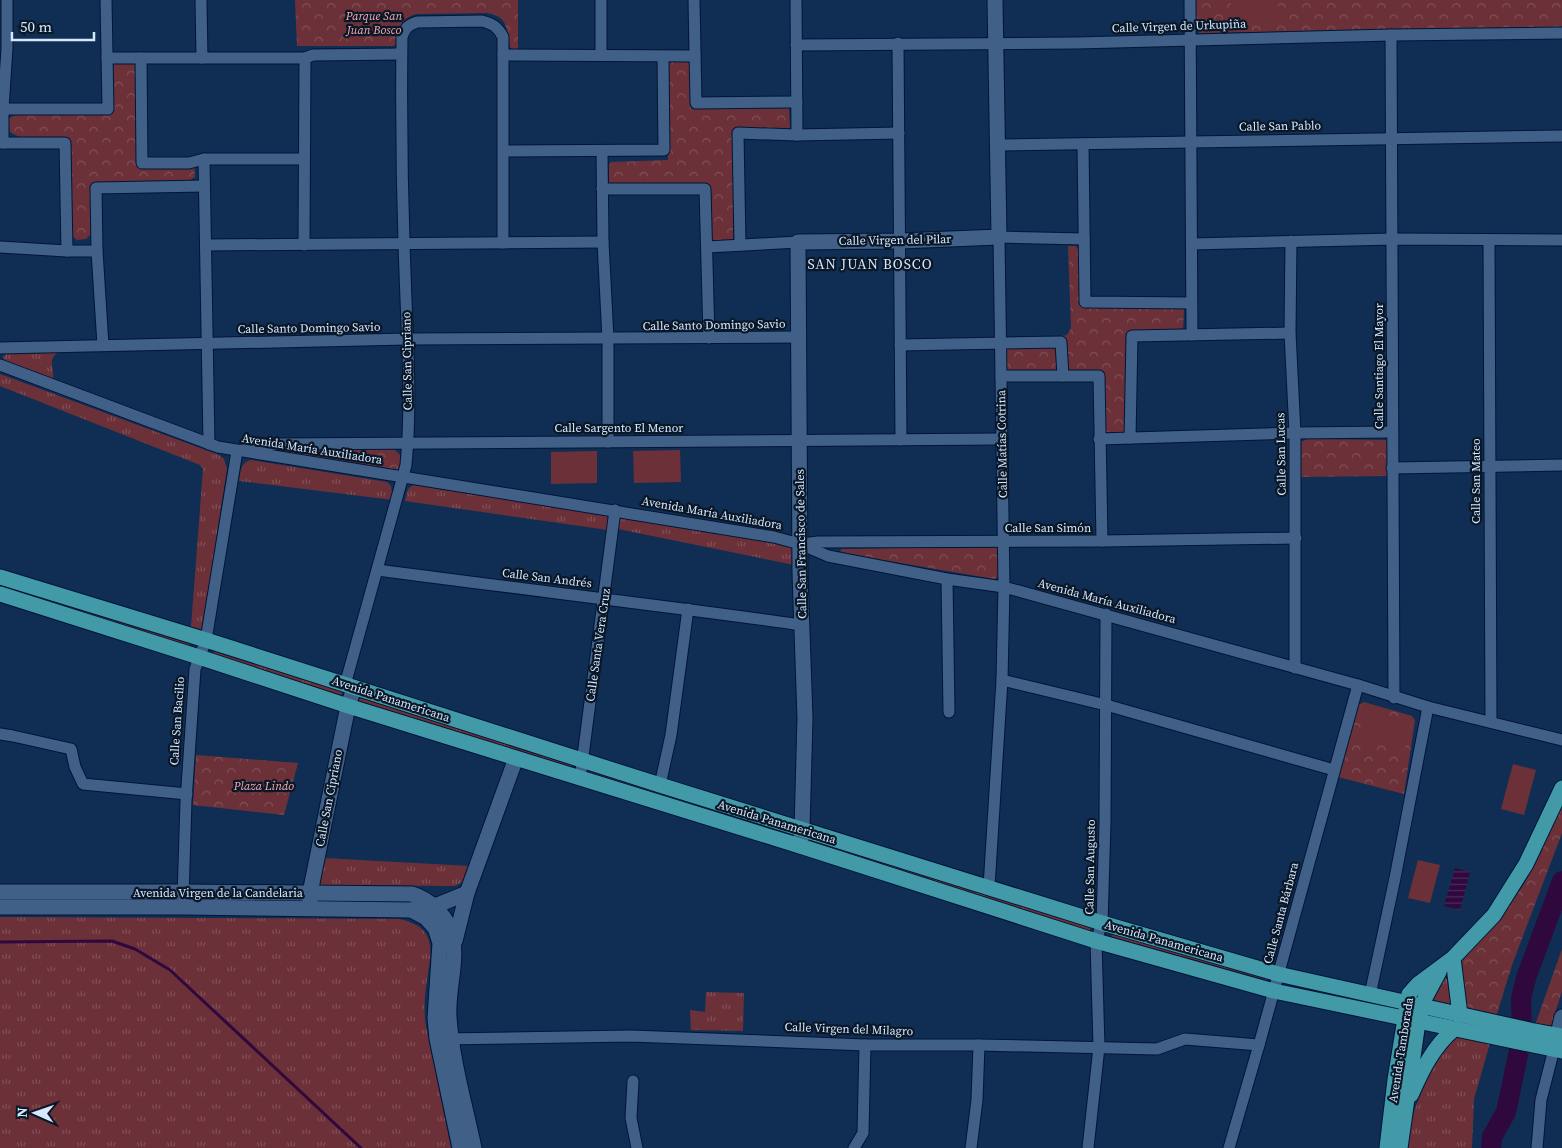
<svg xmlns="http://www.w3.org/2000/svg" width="1562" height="1148" font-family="'Source Serif 4',serif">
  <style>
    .grass { fill: url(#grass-tufts) }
    .park { fill: url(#park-crowns) }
    .pitch { fill: #6c3138 }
    .water { fill: url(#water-rules) }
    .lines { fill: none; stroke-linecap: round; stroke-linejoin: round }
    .stream { stroke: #2f083e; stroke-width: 3 }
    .river { stroke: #2f083e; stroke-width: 20 }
    .street-casing { stroke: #001537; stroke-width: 13 }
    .secondary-casing { stroke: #001537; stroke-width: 17 }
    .primary-casing { stroke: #001537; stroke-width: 17 }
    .street { stroke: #406088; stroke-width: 11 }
    .secondary { stroke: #406088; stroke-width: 15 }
    .primary { stroke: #429aa9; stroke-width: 15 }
    .labels { text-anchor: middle; stroke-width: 4.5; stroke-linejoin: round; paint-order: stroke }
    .park-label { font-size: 12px; font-style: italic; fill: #f8a9af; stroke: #0a1727 }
    .street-label { font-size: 12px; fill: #d5e8ff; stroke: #0a1727 }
    .neighbourhood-label { font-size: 14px; letter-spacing: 1px; fill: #d5e8ff; stroke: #0a1727 }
  </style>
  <defs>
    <pattern id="grass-tufts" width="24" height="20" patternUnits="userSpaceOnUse" patternTransform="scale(1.25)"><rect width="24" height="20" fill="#6c3138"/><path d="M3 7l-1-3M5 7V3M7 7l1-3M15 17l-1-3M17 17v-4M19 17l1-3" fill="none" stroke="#804f56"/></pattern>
    <pattern id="park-crowns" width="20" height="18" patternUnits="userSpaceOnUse" patternTransform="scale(1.25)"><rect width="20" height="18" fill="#6c3138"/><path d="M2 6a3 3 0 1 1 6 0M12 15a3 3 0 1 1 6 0" fill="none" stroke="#804f56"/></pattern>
    <pattern id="water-rules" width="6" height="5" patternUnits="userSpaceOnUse" patternTransform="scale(1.25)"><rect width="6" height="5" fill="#2f083e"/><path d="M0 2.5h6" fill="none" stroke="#4c2c5b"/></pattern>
  </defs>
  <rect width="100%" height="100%" fill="#102e53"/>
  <g class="grass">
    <path d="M7,353H57C47,361 55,369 53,380L5,362L3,357Z"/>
    <path d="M0,374L219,455L224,459L227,469L202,630L191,627L203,469L200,465L0,386Z"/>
    <path d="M251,460L387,482L391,486L393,500L239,481C241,471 240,463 251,460Z"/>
    <path d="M413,485L610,515L608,530L405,501L408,489Z"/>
    <path d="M623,518L795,545L794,565L618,529L619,520Z"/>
    <path d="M0,585L190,644L189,648L0,589Z"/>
    <path d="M214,651L343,691L341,695L212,655Z"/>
    <path d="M360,698L572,764L571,768L359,701Z"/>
    <path d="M591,772L793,835L792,838L590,775Z"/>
    <path d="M816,840L1091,927L1089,932L815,844Z"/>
    <path d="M323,858L470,866L464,881L455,886L317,885Z"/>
    <path d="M0,917L399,919C441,928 430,954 426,987C424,1001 424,1013 426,1027L451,1148H0Z"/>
    <path d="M1113,933L1268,978L1267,982L1112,937Z"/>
    <path d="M1443,977L1447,979L1452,1006L1435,1002L1433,996Z"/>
    <path d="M706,992L744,993L743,1031L691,1030L690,1010L705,1012Z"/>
    <path d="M1459,1035L1490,1043L1474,1099L1472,1148H1405C1408,1121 1427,1074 1443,1052C1447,1046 1454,1041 1459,1035Z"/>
  </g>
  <g class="park">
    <path d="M295,0H518V50L512,49L510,47C506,32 510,16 487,13L416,14C392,22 404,34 394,46H297Z"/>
    <path d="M1196,0H1562V28L1202,33H1199L1196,28Z"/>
    <path d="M114,60H136L138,157L194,165L195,177L190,180L95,184L92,233L86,239L77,240L72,236L70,140L65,137L21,138L10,132L8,122L11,117L16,115L109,114Z"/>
    <path d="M671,62H688L691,65L690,106L692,109L789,108L790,128L788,129H737L733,146V241L711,243L710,188L609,183V165L611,162L668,160L669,65Z"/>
    <path d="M1068,246H1075L1079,249L1080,302L1182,308L1184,310L1183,330L1127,335L1126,429L1122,433L1104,432L1103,372L1099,371L1067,370L1061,336L1067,335L1071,328Z"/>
    <path d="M1057,345V371L1004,372L1002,348Z"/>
    <path d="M1307,439L1386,440L1388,443V476L1299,477V445L1301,442Z"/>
    <path d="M390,449L395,450L400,455L401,463L397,472L281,452L285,450Z"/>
    <path d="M994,546L999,549V575L998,577L994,579L842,553L840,551L842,549Z"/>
    <path d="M1364,702L1412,716L1415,720L1404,794L1338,777L1358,705Z"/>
    <path d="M196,755L298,763L284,815L193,805Z"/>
    <path d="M1562,806V833L1512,965L1496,1017L1465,1009L1462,960L1501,917L1524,884Z"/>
    <path d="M1562,949V991L1551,1026L1535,1025Z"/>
  </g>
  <g class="pitch">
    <rect x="1231" y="0" width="47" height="24"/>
    <path d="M680,450L681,482L634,483L633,451Z"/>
    <path d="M597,451V483L551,484V452Z"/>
    <path d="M1365,710L1411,722L1404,750L1358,738Z"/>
    <path d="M1513,764L1536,770L1524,815L1501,809Z"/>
    <path d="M1418,860L1440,865L1430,903L1408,898Z"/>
  </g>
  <path class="water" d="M1455,868L1470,872L1460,910L1444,906Z"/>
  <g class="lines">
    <path class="stream" d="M0,942L112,941L135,949L170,970L361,1148"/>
    <path class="river" d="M1491,1148L1492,1137L1506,1112L1522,1036L1521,998L1527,975L1562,881"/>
    <defs>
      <g id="street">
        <path d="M201,0L202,58"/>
        <path d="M694,0L696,103L797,102"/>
        <path d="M796,0L797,135"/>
        <path d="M1190,0L1192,335"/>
        <path d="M1391,35L1394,698"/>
        <path d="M898,43L901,440"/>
        <path d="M796,45L1076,43L1391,35L1562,33"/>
        <path d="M503,55L695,56"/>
        <path d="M601,55V0"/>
        <path d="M107,58H305L313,55L401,54"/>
        <path d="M141,58L142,163H189L204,159H304"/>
        <path d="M3,109H108L106,0"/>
        <path d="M0,143H65L67,251"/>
        <path d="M3,143V109L7,48V0"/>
        <path d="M1083,144L1085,302L1191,303"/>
        <path d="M998,145L1562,136"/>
        <path d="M504,151L664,150L663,56"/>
        <path d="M602,151L603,242L608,339V442"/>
        <path d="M204,159L209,444"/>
        <path d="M602,189H705L709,338"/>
        <path d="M1489,240L1491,722"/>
        <path d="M1291,241L1290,333L1295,433V668"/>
        <path d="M1192,244L1393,239L1562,240"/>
        <path d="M206,245L603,242"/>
        <path d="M304,245L305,58"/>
        <path d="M740,245L738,133L797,135L899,133"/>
        <path d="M0,247L67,251H97"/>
        <path d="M707,247L798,242"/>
        <path d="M103,345L97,251L96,188L204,186"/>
        <path d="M900,345L1061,342L1063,376"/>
        <path d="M0,348L407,339L799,337"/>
        <path d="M0,365L218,447L774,537L800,544L828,556L947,579L1004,587L1358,685L1428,707L1562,740"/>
        <path d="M1001,376H1099L1102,541"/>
        <path d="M1130,438L1132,336L1290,333"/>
        <path d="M1099,439L1295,433L1392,432"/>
        <path d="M1392,468L1562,465"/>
        <path d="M802,544L818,542L1102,541L1296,538"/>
        <path d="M378,570C519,589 661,605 802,625"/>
        <path d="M947,579L949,712"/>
        <path d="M1002,680L1106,705L1334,770"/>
        <path d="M345,685L406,465C412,402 407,336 405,272C402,194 401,115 402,37C405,28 408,25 417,22L482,21C493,24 498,27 503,37V243"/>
        <path d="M0,734L13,736L71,749L75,767L83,784L187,794"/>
        <path d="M580,779L615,510"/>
        <path d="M660,785L671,735L688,609"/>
        <path d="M989,887L1002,680L1004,587L999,237L1084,239"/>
        <path d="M183,898L186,801L195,669L206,640L237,451L277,444L1002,439"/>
        <path d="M1370,995L1395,878L1428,707"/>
        <path d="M443,1039L631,1036L865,1045H979L1157,1049L1185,1039L1259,1045"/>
        <path d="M633,1081L631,1118L637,1148"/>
        <path d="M854,1148L863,1133L865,1045"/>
        <path d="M971,1148L977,1100L979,1045"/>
        <path d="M1088,1148L1099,1047L1096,941L1102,923L1105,824L1106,614"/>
        <path d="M1229,1148L1259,1045L1358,685"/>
        <path d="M1537,1148L1541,1100L1554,1049"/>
      </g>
      <g id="secondary">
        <path d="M800,846L802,830L805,718L800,573L798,242L900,241L999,237L995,0"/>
        <path d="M0,892H183L412,894C428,899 444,913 450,929C460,957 447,988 449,1017C452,1061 465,1105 474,1148"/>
        <path d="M310,903V893L348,706L354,688"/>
        <path d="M0,907H183L411,910L440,904L467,893"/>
        <path d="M411,910L426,918L435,928L440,943L435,1018L437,1039L460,1148"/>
        <path d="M455,941L467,893L516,758"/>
        <path d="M1555,1047L1562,1017"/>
      </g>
      <g id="primary">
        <path d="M0,577L206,640L660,785L1102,923L1278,974L1534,1031L1562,1036"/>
        <path d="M0,594L199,657L348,706L800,846L1096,941L1274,991L1562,1051"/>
        <path d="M1453,958L1460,1015"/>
        <path d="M1411,1095C1422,1070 1433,1047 1454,1029"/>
        <path d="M1387,1148L1395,1080L1409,994L1418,984L1453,958L1494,915L1526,864L1562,788"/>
        <path d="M1400,1148L1418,1022L1425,998L1439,972"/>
      </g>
    </defs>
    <use href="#street" class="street-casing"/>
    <use href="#secondary" class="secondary-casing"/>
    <use href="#primary" class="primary-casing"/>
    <use href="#street" class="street"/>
    <use href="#secondary" class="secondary"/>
    <use href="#primary" class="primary"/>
  </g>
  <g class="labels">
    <g class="park-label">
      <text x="374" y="20">Parque San<tspan x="374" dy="14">Juan Bosco</tspan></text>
      <text x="264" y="790">Plaza Lindo</text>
    </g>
    <g class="street-label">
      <text transform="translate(1179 26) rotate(-2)" y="4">Calle Virgen de Urkupiña</text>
      <text transform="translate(1280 126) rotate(-1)" y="4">Calle San Pablo</text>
      <text transform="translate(895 240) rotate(-1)" y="4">Calle Virgen del Pilar</text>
      <text transform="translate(714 325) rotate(-1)" y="4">Calle Santo Domingo Savio</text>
      <text transform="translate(309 328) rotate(-1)" y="4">Calle Santo Domingo Savio</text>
      <text transform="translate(407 361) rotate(-91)" y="4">Calle San Cipriano</text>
      <text transform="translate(1379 366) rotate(-90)" y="4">Calle Santiago El Mayor</text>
      <text x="619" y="432">Calle Sargento El Menor</text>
      <text transform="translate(1002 444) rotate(-91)" y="4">Calle Matías Cotrina</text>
      <text transform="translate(312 449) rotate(9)" y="4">Avenida María Auxiliadora</text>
      <text transform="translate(1281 454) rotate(-91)" y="4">Calle San Lucas</text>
      <text transform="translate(1476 481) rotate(-90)" y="4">Calle San Mateo</text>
      <text transform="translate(712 513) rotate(10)" y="4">Avenida María Auxiliadora</text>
      <text x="1048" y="532">Calle San Simón</text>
      <text transform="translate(801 544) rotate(-91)" y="4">Calle San Francisco de Sales</text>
      <text transform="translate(547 578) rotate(7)" y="4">Calle San Andrés</text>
      <text transform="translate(1107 601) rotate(15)" y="4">Avenida María Auxiliadora</text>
      <text transform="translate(598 645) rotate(-82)" y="4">Calle Santa Vera Cruz</text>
      <text transform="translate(391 699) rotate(18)" y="4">Avenida Panamericana</text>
      <text transform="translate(177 721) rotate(-86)" y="4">Calle San Bacilio</text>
      <text transform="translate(329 798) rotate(-79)" y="4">Calle San Cipriano</text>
      <text transform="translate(777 822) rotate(17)" y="4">Avenida Panamericana</text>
      <text transform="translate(1090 867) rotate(-89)" y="4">Calle San Augusto</text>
      <text x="218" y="897">Avenida Virgen de la Candelaria</text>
      <text transform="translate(1281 913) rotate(-75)" y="4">Calle Santa Bárbara</text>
      <text transform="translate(1164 941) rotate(16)" y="4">Avenida Panamericana</text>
      <text transform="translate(849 1029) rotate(2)" y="4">Calle Virgen del Milagro</text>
      <text transform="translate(1401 1050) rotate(-81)" y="4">Avenida Tamborada</text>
    </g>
    <g class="neighbourhood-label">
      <text x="870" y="269">SAN JUAN BOSCO</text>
    </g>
  </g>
  <g transform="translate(35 1113) rotate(272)" stroke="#0a1727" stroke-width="4" paint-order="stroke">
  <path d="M0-4L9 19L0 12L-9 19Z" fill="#d5e8ff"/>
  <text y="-8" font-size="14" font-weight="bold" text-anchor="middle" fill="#d5e8ff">N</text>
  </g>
  <path d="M12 32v8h82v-8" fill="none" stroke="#d5e8ff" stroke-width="2.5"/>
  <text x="20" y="32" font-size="15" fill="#d5e8ff" stroke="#0a1727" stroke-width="4" paint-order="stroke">50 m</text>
</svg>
